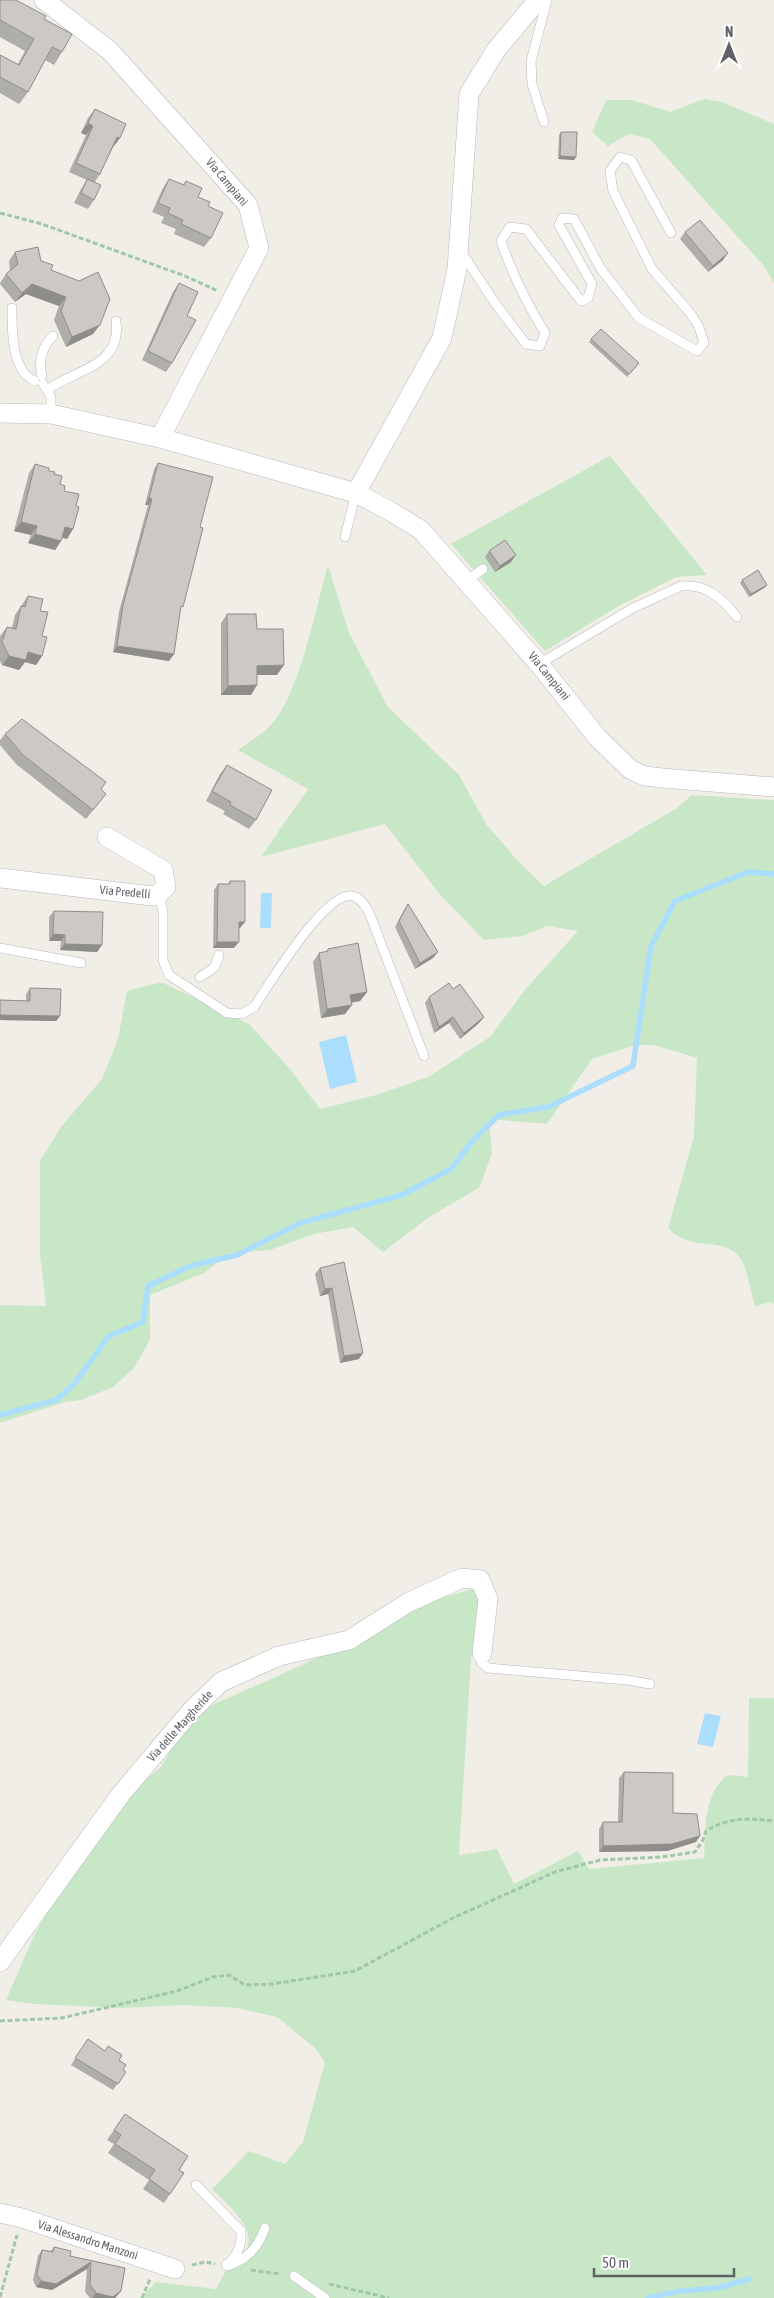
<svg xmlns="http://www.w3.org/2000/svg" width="774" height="2298" font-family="'Asap Condensed',sans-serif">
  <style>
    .green { fill: #c8e7c6 }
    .water { fill: #abdefd }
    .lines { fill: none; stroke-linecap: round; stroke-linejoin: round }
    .stream { stroke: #abdefd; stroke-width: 5.5 }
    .lane-casing { stroke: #b5b8bc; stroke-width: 10 }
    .street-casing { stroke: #b5b8bc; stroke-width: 20 }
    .path { stroke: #9fc8a8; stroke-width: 3; stroke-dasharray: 5 2.5; stroke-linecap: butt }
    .lane { stroke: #fff; stroke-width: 9 }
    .street { stroke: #fff; stroke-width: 19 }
    .wall { fill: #afada9 }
    .shaded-wall { fill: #8f8d8a }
    .building { fill: #ccc9c5; stroke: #8f8d8a }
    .labels { text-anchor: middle; stroke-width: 5; stroke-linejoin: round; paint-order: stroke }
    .street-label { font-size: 12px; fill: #5f6368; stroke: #fff }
  </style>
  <rect width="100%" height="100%" fill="#f1eee8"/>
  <g class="green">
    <path d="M704,99L722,102L774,124V283L763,265L650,139L629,134L608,146L592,132L606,100H632L670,112Z"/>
    <path d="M610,456L707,575L676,577L617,607L545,651L451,544Z"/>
    <path d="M328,565L349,633L388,707L459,775L486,824L517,860L544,886L677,808L692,795L774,800V1304L771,1302L755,1306C751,1294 747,1267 740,1258C724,1235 690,1253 668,1228L694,1136L697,1058L654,1045H635L592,1059L547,1124L489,1119L492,1153L479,1188L432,1215L383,1252L353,1227L314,1234L270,1250L230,1253L204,1273L150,1295V1340L134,1368L113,1387L81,1400L65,1402L0,1423V1305L46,1306L40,1255V1161L61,1127L102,1079L118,1039L127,991L161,982L249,1024L290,1069L320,1109L376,1095L428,1077L490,1037L524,991L578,931L547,926L523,936L484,940L442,897L385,824L261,857L308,789L238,750C249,742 263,734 272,724C301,689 315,610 328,565Z"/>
    <path d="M473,1589L481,1604L471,1658L459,1855L497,1849L514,1884L578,1851L589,1869L704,1858C706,1828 703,1796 727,1775L748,1777L749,1698H774V2298H140L156,2282L216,2289C220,2282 224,2273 229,2265C234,2259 241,2257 246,2249C258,2229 225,2202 212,2189L249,2151L285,2164L303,2142L325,2062L315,2048L277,2017L237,2008L185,2005L122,2008L34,2004L6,2000L33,1938L55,1897L118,1801L161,1767L192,1714L302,1665L412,1606Z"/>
  </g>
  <g class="water">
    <path d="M261,893H272L271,928H260Z"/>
    <path d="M346,1035L357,1082L330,1089L319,1042Z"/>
    <path d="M705,1713L721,1716L713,1747L697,1744Z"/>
  </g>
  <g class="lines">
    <g class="stream">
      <path d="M0,1415L56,1400L74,1384L109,1336L143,1322L148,1286L190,1266L237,1255L300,1223L402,1195L451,1169L473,1140L499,1115L548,1107L633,1066L651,946L675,901L748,872L774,874"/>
      <path d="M648,2298L680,2291L718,2288L749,2279"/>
    </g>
    <defs>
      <g id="lane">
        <path d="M544,122L532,84L531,61L547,0"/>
        <path d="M462,253L497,306L526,344L540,346L545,333C527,304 512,273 501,241L510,227L526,229L581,301L588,298L592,284L559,225L562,218L574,219L601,269L639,318L697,351L704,343L699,327L691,314L652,269L613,191L610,171L620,157L631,160L671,233"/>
        <path d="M12,308C12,330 11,371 35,381"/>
        <path d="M42,376C38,360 42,347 53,336"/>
        <path d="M43,384L51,397V414"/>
        <path d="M48,389C77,369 122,366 116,321"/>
        <path d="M345,537L356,493"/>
        <path d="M466,581L483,569"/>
        <path d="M539,664L631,609L681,586C706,583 723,599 737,617"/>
        <path d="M159,894L163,912V960L169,975L227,1013L242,1014L254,1007C269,985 326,889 353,896C361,898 365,906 369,912L424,1056"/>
        <path d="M0,948L81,963"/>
        <path d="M200,977L215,967L219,955"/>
        <path d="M482,1653L481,1662L488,1668L627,1680L650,1684"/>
        <path d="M196,2185L241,2231C242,2245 237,2257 226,2265"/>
        <path d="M228,2266C247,2259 258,2248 265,2228"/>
        <path d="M294,2276L325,2298"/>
      </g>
      <g id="street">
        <path d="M44,0L110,51L248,205L259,248L160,438"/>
        <path d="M0,413L51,414L160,438L356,493L390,511L421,530L539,664L597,737L631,770L645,776L662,778L774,787"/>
        <path d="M356,493L442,338L457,269L469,94L496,50L538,0"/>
        <path d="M0,878L152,896L159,894L166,887L163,870L107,837"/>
        <path d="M0,1962L121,1794L191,1711L221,1682L279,1656L349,1640L409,1602L462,1578L480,1580L488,1599L482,1653"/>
        <path d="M0,2213L22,2218L175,2269"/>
      </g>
    </defs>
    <use href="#lane" class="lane-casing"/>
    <use href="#street" class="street-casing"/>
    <g class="path">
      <path d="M0,213L42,224L185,276L218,291"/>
      <path d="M0,2021L62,2018L177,1991L213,1977L229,1975L245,1985L272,1984L355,1971L453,1918L555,1872L600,1860L661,1857L695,1852L703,1840L706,1831C728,1817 749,1818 774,1821"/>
      <path d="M192,2265L205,2262L215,2264"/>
      <path d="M251,2270L281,2274"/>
      <path d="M329,2284L389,2298"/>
      <path d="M0,2297L17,2235"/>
      <path d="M142,2298L150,2279"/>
    </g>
    <use href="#lane" class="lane"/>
    <use href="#street" class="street"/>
  </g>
  <g class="wall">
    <path d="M0,0L44,19L62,52L54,65L45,60L28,92L19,104L0,93V55L18,64L25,51L0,37Z"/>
    <path d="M95,109L120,138L113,147L100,174L94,183V200L88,209L74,203L81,189L87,180L69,172L86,135L81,133L88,118Z"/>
    <path d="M561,132L576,157L574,160L558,159L559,135Z"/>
    <path d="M169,179L183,185L186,181L198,197L208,206L211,238L204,247L174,234L176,229L161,223L164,217L152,212L163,188Z"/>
    <path d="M685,232L723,260L708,272L680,239Z"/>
    <path d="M15,252L41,261L51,270L93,334L66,347L54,320L59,306L26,294L15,302L0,284V283L6,274L10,270L9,261Z"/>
    <path d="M179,283L187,316L172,363L166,372L142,360L173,292Z"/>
    <path d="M591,339L637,366L627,377L589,342Z"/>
    <path d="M158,463L200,527L180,610L174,654L169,661L113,652L119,612L148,505H145L154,469Z"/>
    <path d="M35,464L49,471L54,474L64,491L67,539L62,538L61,541L55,550L28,543L31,535L14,531L29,473Z"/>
    <path d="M489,551L511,562L495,572L485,557Z"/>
    <path d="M742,580L767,585L764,588L749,597L740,583Z"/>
    <path d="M28,596L40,611L42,636V656L36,665L25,662L19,670L2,665L0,661V636L7,627L12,628L15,615Z"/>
    <path d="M227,614L257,629L277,675H257L251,695H221V623Z"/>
    <path d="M5,734L101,789L99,803L86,819L16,764L0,745V740Z"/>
    <path d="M227,765L256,820L249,829L223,814L225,811L206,801L220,774Z"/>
    <path d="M230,881L240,928H239L234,948H213L214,890L218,884H228Z"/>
    <path d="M408,904L433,958L415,969L395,927L404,910Z"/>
    <path d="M54,911L102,945L97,952L60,950L61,941H49V917Z"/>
    <path d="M328,949L367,992L360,1001L351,1003L345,1014L321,1018L313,962L319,953L326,952Z"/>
    <path d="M30,988L60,1016L56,1021L0,1020V1000L26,1001V994Z"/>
    <path d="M429,997L479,1023L460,1039L449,1023L434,1033L425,1003Z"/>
    <path d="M344,1262L359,1359L340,1363L328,1294L320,1296L315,1274L320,1268Z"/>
    <path d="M624,1772L673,1813L696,1842L667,1851L599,1852V1829L603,1822H618L619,1778Z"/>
    <path d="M88,2039L126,2072L113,2090L71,2065Z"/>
    <path d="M125,2114L179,2170L184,2173L164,2203L143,2189L149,2180L108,2153L114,2144L107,2140Z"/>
    <path d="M54,2247L70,2256L125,2268L121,2291L116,2297L115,2298H90L85,2292L87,2269L52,2290L36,2287L33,2280L38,2256L42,2250L51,2251Z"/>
  </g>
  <g class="shaded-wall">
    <path d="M88,123L93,126L86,135L81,133Z"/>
    <path d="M117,137L120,138L113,147Z"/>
    <path d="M560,156L576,157L574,160L558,159Z"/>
    <path d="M728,253L723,260L708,272L713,266Z"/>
    <path d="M32,284L66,297L59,306L26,294L15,302L22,293Z"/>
    <path d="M100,325L93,334L66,347L72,337Z"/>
    <path d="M149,498L152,499L148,505H145Z"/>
    <path d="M21,522L37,526L31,535L14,531Z"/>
    <path d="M65,527L73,529L67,539L58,536Z"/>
    <path d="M35,534L61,541L55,550L28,543Z"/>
    <path d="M516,555L511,562L495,572L500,566Z"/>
    <path d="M767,585L764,588L749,597L751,594Z"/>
    <path d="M117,646L174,654L169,661L113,652Z"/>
    <path d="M28,652L42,656L36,665L25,662L19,670L2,665L9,656Z"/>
    <path d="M284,665L277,675H250L257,666Z"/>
    <path d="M257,685L251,695H221L228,686Z"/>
    <path d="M239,922H245L240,928H234Z"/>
    <path d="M53,934L65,935L61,941H49Z"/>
    <path d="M217,942H239L234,948H213Z"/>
    <path d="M65,944L102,945L97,952L60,950Z"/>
    <path d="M438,952L433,958L415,969L420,963Z"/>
    <path d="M367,992L360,1001L343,1004L350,995Z"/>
    <path d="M352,1005L345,1014L321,1018L327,1009Z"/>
    <path d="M0,1015L60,1016L56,1021L0,1020Z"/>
    <path d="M453,1017L449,1023L434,1033L439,1027Z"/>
    <path d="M484,1017L479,1023L460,1039L464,1033Z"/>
    <path d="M332,1288L328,1294L320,1296L325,1289Z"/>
    <path d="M363,1353L359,1359L340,1363L344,1356Z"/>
    <path d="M700,1836L696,1842L667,1851L599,1852L603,1846Z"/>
    <path d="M91,2262L87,2269L52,2290L36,2287L41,2281Z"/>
    <path d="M121,2291L115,2298H92L96,2293Z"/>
  </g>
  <g class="building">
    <path d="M0,0H16L46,16L44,19L72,34L62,52L52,47L28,92L0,77V55L19,65L34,39L0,20Z"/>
    <path d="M95,109L126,124L120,138L117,137L100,174L76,163L93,126L88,123Z"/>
    <path d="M561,132H577L576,157L560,156Z"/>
    <path d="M87,179L101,185L94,200L81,193Z"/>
    <path d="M169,179L184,185L186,181L202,188L198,197L210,202L208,206L223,213L211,238L181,224L183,220L168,213L170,208L158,203Z"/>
    <path d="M700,220L728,253L713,266L685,232Z"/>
    <path d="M38,247L41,261L53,265L51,270L79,281L98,272L110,299L100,325L72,337L61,311L66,297L32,284L22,293L6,274L18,264L15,252Z"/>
    <path d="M179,283L198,292L187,316L196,320L172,363L148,351Z"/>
    <path d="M601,329L639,363L629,374L591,339Z"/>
    <path d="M158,463L213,477L200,527L203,528L183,607L181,606L174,654L117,646L123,605L152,499L149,498Z"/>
    <path d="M35,464L49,468V471L55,472L54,474L62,476L60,484L65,486L64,491L79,494L76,506L79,507L73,529L65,527L61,541L35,534L37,526L21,522Z"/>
    <path d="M505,540L516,555L500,566L489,551Z"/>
    <path d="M758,570L767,585L751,594L742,580Z"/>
    <path d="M28,596L43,599L40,611L48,612L42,636L47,637L42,656L28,652L26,660L9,656L2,642L7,627L16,629L21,606L25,607Z"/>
    <path d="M227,614H256L257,629H283L284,665L257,666V685L228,686Z"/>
    <path d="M22,719L106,782L101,789L106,794L93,810L23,755L5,734Z"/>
    <path d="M227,765L272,790L256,820L230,805L231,802L212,791Z"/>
    <path d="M230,881H245V922H239V942H217L218,884H230Z"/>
    <path d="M408,904L438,952L420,963L399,921Z"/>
    <path d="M54,911L103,912L102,945L65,944V935L53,934Z"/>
    <path d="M358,943L367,992L350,995L352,1005L327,1009L319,953L328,951V949Z"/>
    <path d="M449,983L453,989L460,984L484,1017L464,1033L453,1017L439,1027L429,997Z"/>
    <path d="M30,988L61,989L60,1016L0,1015V1000L30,1001Z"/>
    <path d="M344,1262L363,1353L344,1356L332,1288L325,1289L320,1268Z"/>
    <path d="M624,1772L673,1773V1813L697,1814L700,1836L672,1844L603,1846V1822H622Z"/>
    <path d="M88,2039L105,2051L108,2046L122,2055L119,2060L126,2065L123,2070L126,2072L118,2084L75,2058Z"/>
    <path d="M125,2114L188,2156L179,2170L184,2173L170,2194L149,2179L155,2170L115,2144L121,2135L114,2130Z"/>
    <path d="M54,2247L71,2251L70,2256L125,2268L121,2291L113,2297L96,2293L90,2285L91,2262L56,2284L41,2281L37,2274L42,2250L53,2252Z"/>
  </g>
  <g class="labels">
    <g class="street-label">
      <text transform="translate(227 182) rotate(50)" y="4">Via Campiani</text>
      <text transform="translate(549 676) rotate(51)" y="4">Via Campiani</text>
      <text transform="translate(125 892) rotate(5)" y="4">Via Predelli</text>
      <text transform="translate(180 1726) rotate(-48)" y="4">Via delle Margheride</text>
      <text transform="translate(88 2240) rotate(18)" y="4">Via Alessandro Manzoni</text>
    </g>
  </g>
  <g transform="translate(729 45)" stroke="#ffffff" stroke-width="4" paint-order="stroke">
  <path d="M0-4L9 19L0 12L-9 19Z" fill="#5f6368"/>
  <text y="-8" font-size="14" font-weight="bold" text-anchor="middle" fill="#5f6368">N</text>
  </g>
  <path d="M594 2268v8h140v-8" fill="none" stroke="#5f6368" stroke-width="2.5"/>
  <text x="602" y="2268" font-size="15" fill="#5f6368" stroke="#ffffff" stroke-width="4" paint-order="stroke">50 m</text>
</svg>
